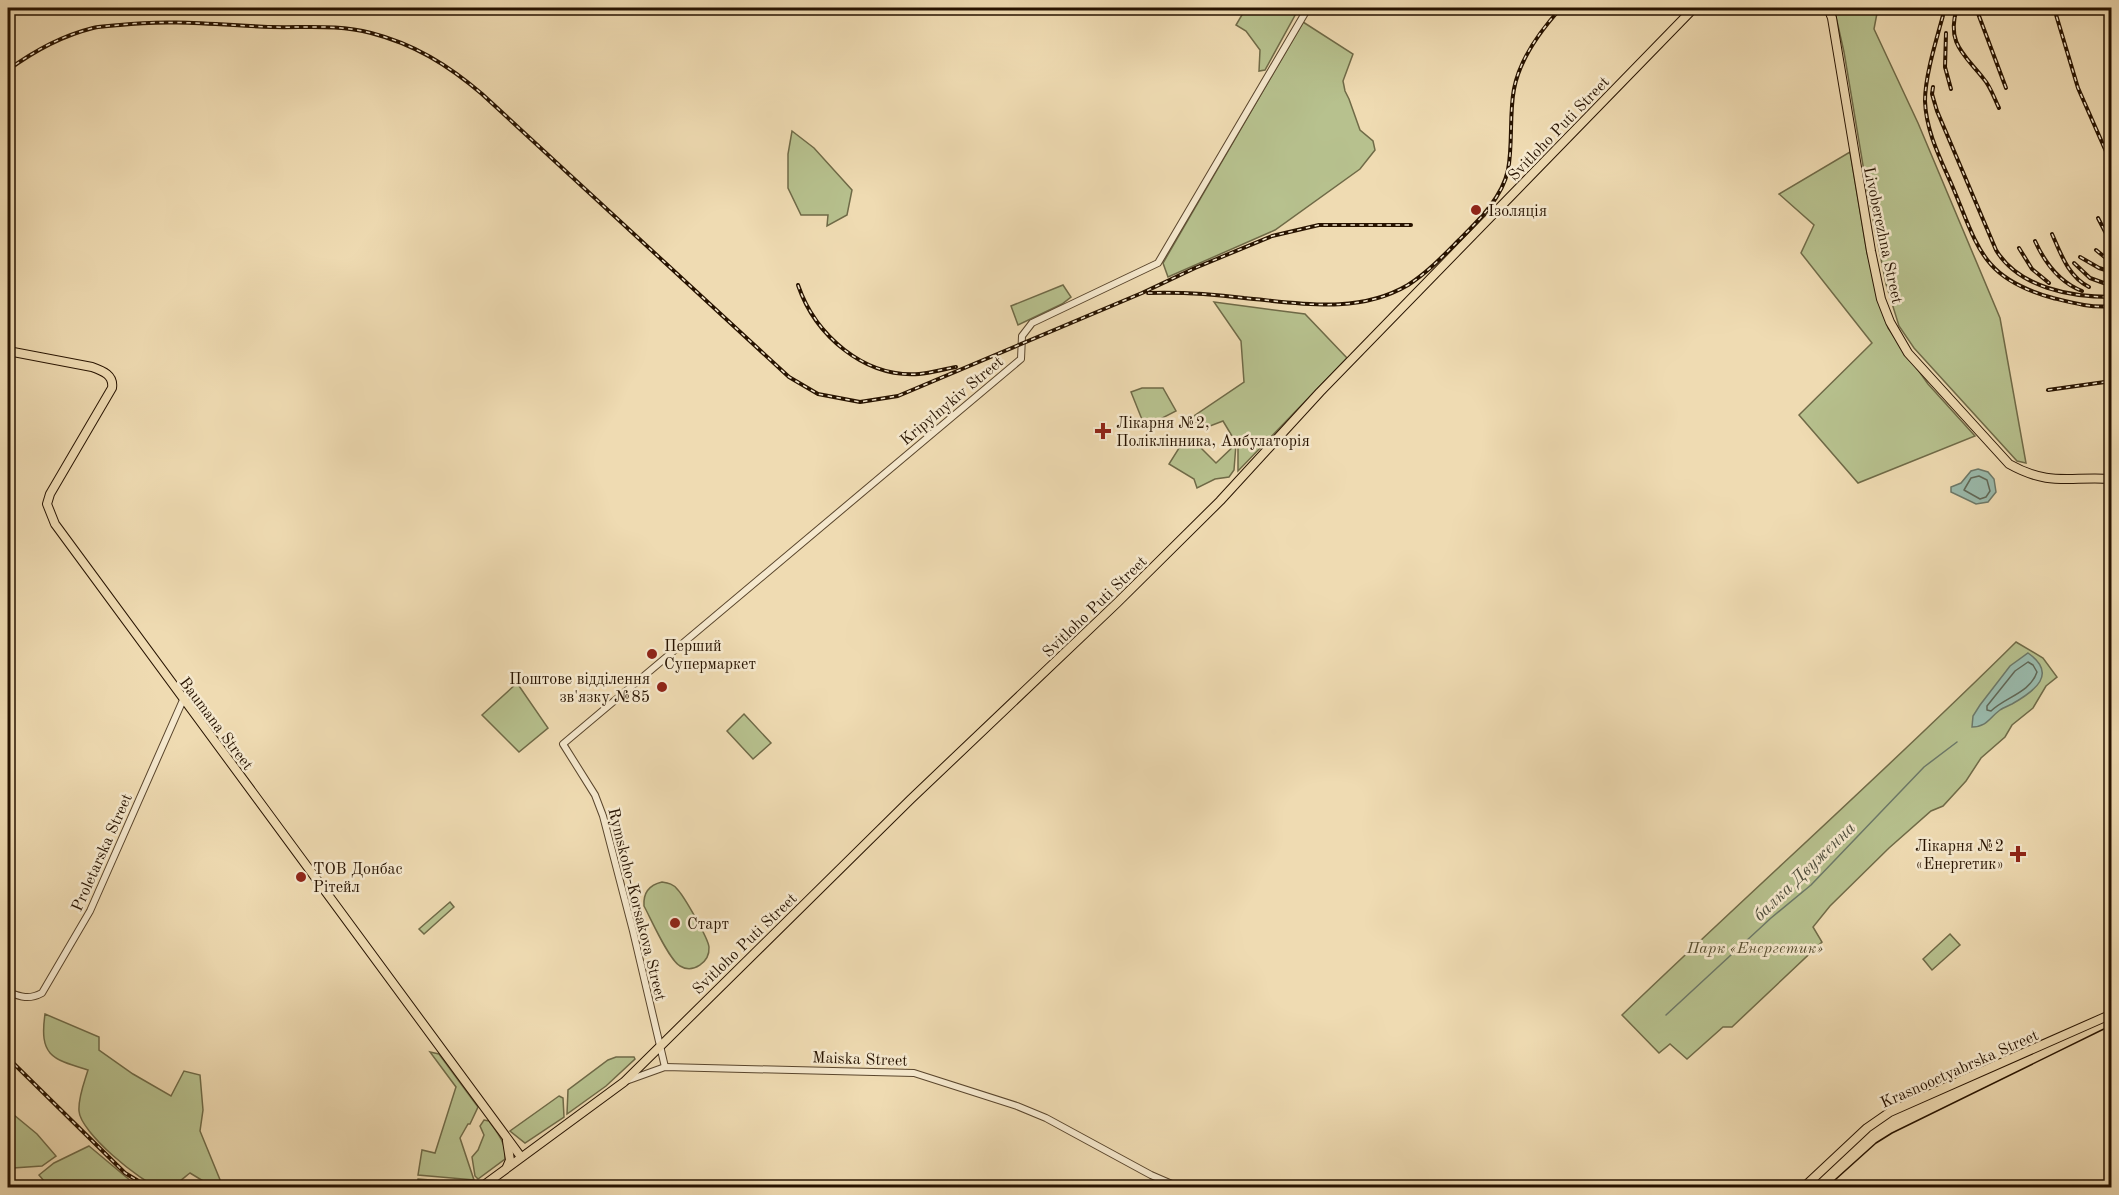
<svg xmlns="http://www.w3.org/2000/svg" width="2119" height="1195" font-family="'Old Standard TT',serif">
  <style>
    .green { fill: #b7c18e; stroke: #6f6a47; stroke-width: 1.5 }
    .water { fill: #9abbad; stroke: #6c7868; stroke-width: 1.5 }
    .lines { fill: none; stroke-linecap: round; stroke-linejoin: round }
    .shore { stroke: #606756; stroke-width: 1.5 }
    .stream { stroke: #6c7868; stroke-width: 1.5 }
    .minor-casing { stroke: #59452c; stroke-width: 8 }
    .major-casing { stroke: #271300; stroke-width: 10 }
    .minor { stroke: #f5e8cd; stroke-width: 6 }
    .major { stroke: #efdbb2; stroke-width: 8 }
    .tram { stroke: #271300; stroke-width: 1.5 }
    .rail-casing { stroke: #271300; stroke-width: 4 }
    .rail { stroke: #f5e8cd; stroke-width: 1.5; stroke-dasharray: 4.5; stroke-linecap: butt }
    .poi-dot { fill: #8f2418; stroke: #f5e8cd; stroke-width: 2 }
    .labels { text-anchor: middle; stroke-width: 5; stroke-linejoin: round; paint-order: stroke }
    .street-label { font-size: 16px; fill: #271300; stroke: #f5e8cd }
    .poi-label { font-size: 16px; fill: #271300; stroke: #f5e8cd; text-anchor: start }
    .park-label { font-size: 16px; font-style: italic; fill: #595032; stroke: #f5e8cd }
    .water-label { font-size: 18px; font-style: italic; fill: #4f4e3d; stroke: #f5e8cd }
  </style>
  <rect width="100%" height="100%" fill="#efdbb2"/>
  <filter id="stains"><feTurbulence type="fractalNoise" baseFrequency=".00333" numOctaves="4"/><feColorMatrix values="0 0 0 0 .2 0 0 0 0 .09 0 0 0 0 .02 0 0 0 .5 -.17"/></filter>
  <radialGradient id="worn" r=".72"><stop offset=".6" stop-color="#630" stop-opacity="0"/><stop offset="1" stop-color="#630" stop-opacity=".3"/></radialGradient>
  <g class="green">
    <path d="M1246,8H1299L1265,70L1259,71L1260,50L1246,31L1236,25Z"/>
    <path d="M1834,8H1878L1874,29L1918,123L2000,318L2026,463L2017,461L1914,348L1899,326L1886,284L1867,189L1844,52Z"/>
    <path d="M1303,22L1353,54L1343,81L1345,91L1349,99L1360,130L1373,141L1375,150L1360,169L1275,230L1168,277L1163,263Z"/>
    <path d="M792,131L814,148L852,190L847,215L827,226L828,215H801L788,188V154Z"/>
    <path d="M1850,152L1867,253L1888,328L1928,384L1975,436L1858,483L1799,415L1872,343L1801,253L1814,225L1779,194Z"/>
    <path d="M1063,285L1071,297L1062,304L1018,325L1011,306Z"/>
    <path d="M1214,302L1305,314L1347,358L1238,471V446L1223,421L1210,426L1188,420L1244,382L1241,341Z"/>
    <path d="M1142,388H1163L1176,411L1145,427L1131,392Z"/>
    <path d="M1195,442L1216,463L1236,444L1234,470L1229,477L1215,479L1197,488L1194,479L1169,464L1179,448Z"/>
    <path d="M2016,642L2043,658L2057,677L2046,686L2033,708L2012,725L2005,737L1981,758L1966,781L1943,806L1931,811L1889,848L1830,906L1813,927L1822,942L1732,1027H1723L1687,1059L1670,1044L1659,1053L1622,1015C1752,890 1888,769 2016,642Z"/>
    <path d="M517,683L548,728L519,752L482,715Z"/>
    <path d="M744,714L771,743L753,759L727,731Z"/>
    <path d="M662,882C668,883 674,884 678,890C685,898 708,938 709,947C710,962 693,974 680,966C669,960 651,919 644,906C643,893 649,885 662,882Z"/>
    <path d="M450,902L454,907L424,934L419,929Z"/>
    <path d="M1950,934L1960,945L1932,970L1923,959Z"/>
    <path d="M45,1014L99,1037V1050L133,1074L171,1096L184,1071L200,1075L203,1110L200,1131L223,1187H213L190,1173C182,1179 172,1190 161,1188C141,1183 80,1132 79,1111C78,1098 84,1083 88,1070C52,1059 39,1056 45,1014Z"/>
    <path d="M430,1052L439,1054L478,1107L470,1124H468L460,1138L474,1180L418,1175L422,1150L435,1153L456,1087Z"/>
    <path d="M616,1057H634L635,1059L606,1086L567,1114L568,1090L608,1060Z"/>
    <path d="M559,1096L563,1098L564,1117L525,1143L510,1131Z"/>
    <path d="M8,1110L37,1134L56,1156L42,1166L13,1168L8,1176V1188Z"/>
    <path d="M484,1120L489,1121C497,1132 507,1144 505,1159L478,1179L475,1176L472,1157L478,1150L484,1135L480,1126Z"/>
    <path d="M89,1146L138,1187H57L44,1181L39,1175L54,1163Z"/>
    <path d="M418,1179L470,1183L464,1187H416Z"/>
  </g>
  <g class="water">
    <path d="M1978,469L1988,472L1994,479L1996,492L1988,502L1976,504L1951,492V487L1961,483L1971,471Z"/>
    <path d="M2028,653C2058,674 2035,691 2012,704C2008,706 2003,708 2000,710C1989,718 1987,727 1972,727L1973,716L1980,705L2010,666Z"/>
  </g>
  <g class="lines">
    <g class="shore">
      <path d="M1979,476L1987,480L1990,491L1986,497L1980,499L1964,490L1971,478Z"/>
      <path d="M2028,662L2033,665L2037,672C2030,693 2005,697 1991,711L1987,710V706L2015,671Z"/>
    </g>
    <path class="stream" d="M1666,1015L1771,918L1811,885L1924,767L1957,742"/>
    <defs>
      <g id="minor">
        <path d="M8,992C21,997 29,1000 42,993L90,911L183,700"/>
        <path d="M665,1067L633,931L603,816L595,795L563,744L1021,359L1022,336L1032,323L1158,263L1308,8"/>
        <path d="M626,1081L665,1067L914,1073L1017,1106L1046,1118L1151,1175L1181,1188"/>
      </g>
      <g id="major">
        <path d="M1828,8L1832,18L1871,251L1881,299L1890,322L1908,353L2009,464C2050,487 2069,476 2112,479"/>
        <path d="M8,351L92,367C103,371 114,375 112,388L50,494L47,504L55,524L521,1157"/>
        <path d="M507,1141L510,1160L507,1167"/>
        <path d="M480,1188L624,1082L911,799L1117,603L1220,501L1320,392L1694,8"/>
        <path d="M1803,1188L1867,1128L1890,1112L2112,1014"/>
      </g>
    </defs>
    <use href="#minor" class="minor-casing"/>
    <use href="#major" class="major-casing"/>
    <use href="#minor" class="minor"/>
    <use href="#major" class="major"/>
    <path class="tram" d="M1826,1188L1876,1143L1892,1133L2112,1025"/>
    <defs>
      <g id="rail">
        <path d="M1945,8C1938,35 1925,74 1925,101C1926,130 1939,156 1951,183C1978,246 1980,278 2053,298C2073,303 2091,308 2112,306"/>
        <path d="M1957,8C1946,43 1964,54 1983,78C1991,87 1994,98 1999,108"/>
        <path d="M1976,8L2006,88"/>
        <path d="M2054,8L2078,88L2112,165"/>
        <path d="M2109,8L2112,13"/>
        <path d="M1946,33L1945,67L1951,89"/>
        <path d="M8,70C34,51 61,36 93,28C102,26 111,26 120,25C170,19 221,25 271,27C305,28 337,24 371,33C414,44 448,65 482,94L789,377L818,394L860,402L898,396L1142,293L1195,268L1272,236L1319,225H1411"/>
        <path d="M1933,87L1932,94L1937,111L1996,250C2019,288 2071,297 2112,297"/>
        <path d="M2098,218L2112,245"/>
        <path d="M2052,234C2061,254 2068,276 2089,287"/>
        <path d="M2035,241C2045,263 2059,282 2082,291"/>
        <path d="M2019,248L2032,269L2049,283"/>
        <path d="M2096,250L2112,263"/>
        <path d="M2080,257L2099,268L2112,272"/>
        <path d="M2074,263L2090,278L2112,286"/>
        <path d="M798,285C815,335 864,378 919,374C931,373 944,369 956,367"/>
        <path d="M1148,293C1180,292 1212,294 1244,298C1299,303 1357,315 1408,285C1427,273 1443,256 1459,240C1478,221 1502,198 1508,170C1513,144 1509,115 1514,89C1520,58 1541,30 1561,8"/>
        <path d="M2048,390L2112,381"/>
        <path d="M8,1058L125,1173L150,1188"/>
      </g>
    </defs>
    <use href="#rail" class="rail-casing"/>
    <use href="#rail" class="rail"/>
  </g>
  <g class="poi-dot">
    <circle cx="1476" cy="210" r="6"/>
    <path d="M1100 422h6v6h6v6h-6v6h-6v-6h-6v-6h6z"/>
    <circle cx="652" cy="654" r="6"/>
    <circle cx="662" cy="687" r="6"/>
    <path d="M2015 845h6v6h6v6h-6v6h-6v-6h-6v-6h6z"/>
    <circle cx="301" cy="877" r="6"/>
    <circle cx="675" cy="923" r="6"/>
  </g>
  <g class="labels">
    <g class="street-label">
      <text transform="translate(1558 128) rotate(-46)" y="6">Svitloho Puti Street</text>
      <text transform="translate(1884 235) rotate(78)" y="6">Livoberezhna Street</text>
      <text transform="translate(951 400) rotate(-40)" y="6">Kripylnykiv Street</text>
      <text transform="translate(1094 606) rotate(-44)" y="6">Svitloho Puti Street</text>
      <text transform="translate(217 723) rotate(53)" y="6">Baumana Street</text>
      <text transform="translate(101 852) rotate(-66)" y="6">Proletarska Street</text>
      <text transform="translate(638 904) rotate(76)" y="6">Rymskoho-Korsakova Street</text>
      <text transform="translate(744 943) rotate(-44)" y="6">Svitloho Puti Street</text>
      <text transform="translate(860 1058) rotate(2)" y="6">Maiska Street</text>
      <text transform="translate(1959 1068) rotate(-24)" y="6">Krasnooctyabrska Street</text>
    </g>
    <g class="poi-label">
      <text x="1488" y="216">Ізоляція</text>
      <text x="1116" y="428">Лікарня №2,<tspan x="1116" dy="18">Поліклінника, Амбулаторія</tspan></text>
      <text x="664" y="651">Перший<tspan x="664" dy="18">Супермаркет</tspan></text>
      <text x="650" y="684" text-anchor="end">Поштове відділення<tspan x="650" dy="18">зв'язку №85</tspan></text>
      <text x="2004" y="851" text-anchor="end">Лікарня №2<tspan x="2004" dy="18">«Енергетик»</tspan></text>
      <text x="313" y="874">ТОВ Донбас<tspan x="313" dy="18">Рітейл</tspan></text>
      <text x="687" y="929">Старт</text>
    </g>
    <g class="park-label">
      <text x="1755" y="953">Парк «Енергетик»</text>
    </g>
    <g class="water-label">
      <text transform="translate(1804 871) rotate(-44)" y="6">балка Двуженна</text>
    </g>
  </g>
  <rect width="2119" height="1195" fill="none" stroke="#efdbb2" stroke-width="30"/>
  <rect x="9" y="9" width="2101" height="1177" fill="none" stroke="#271300" stroke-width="3"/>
  <rect x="15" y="15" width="2089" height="1165" fill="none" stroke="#271300" stroke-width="1.5"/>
  <rect width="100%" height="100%" filter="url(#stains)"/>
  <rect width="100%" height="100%" fill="url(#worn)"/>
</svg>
